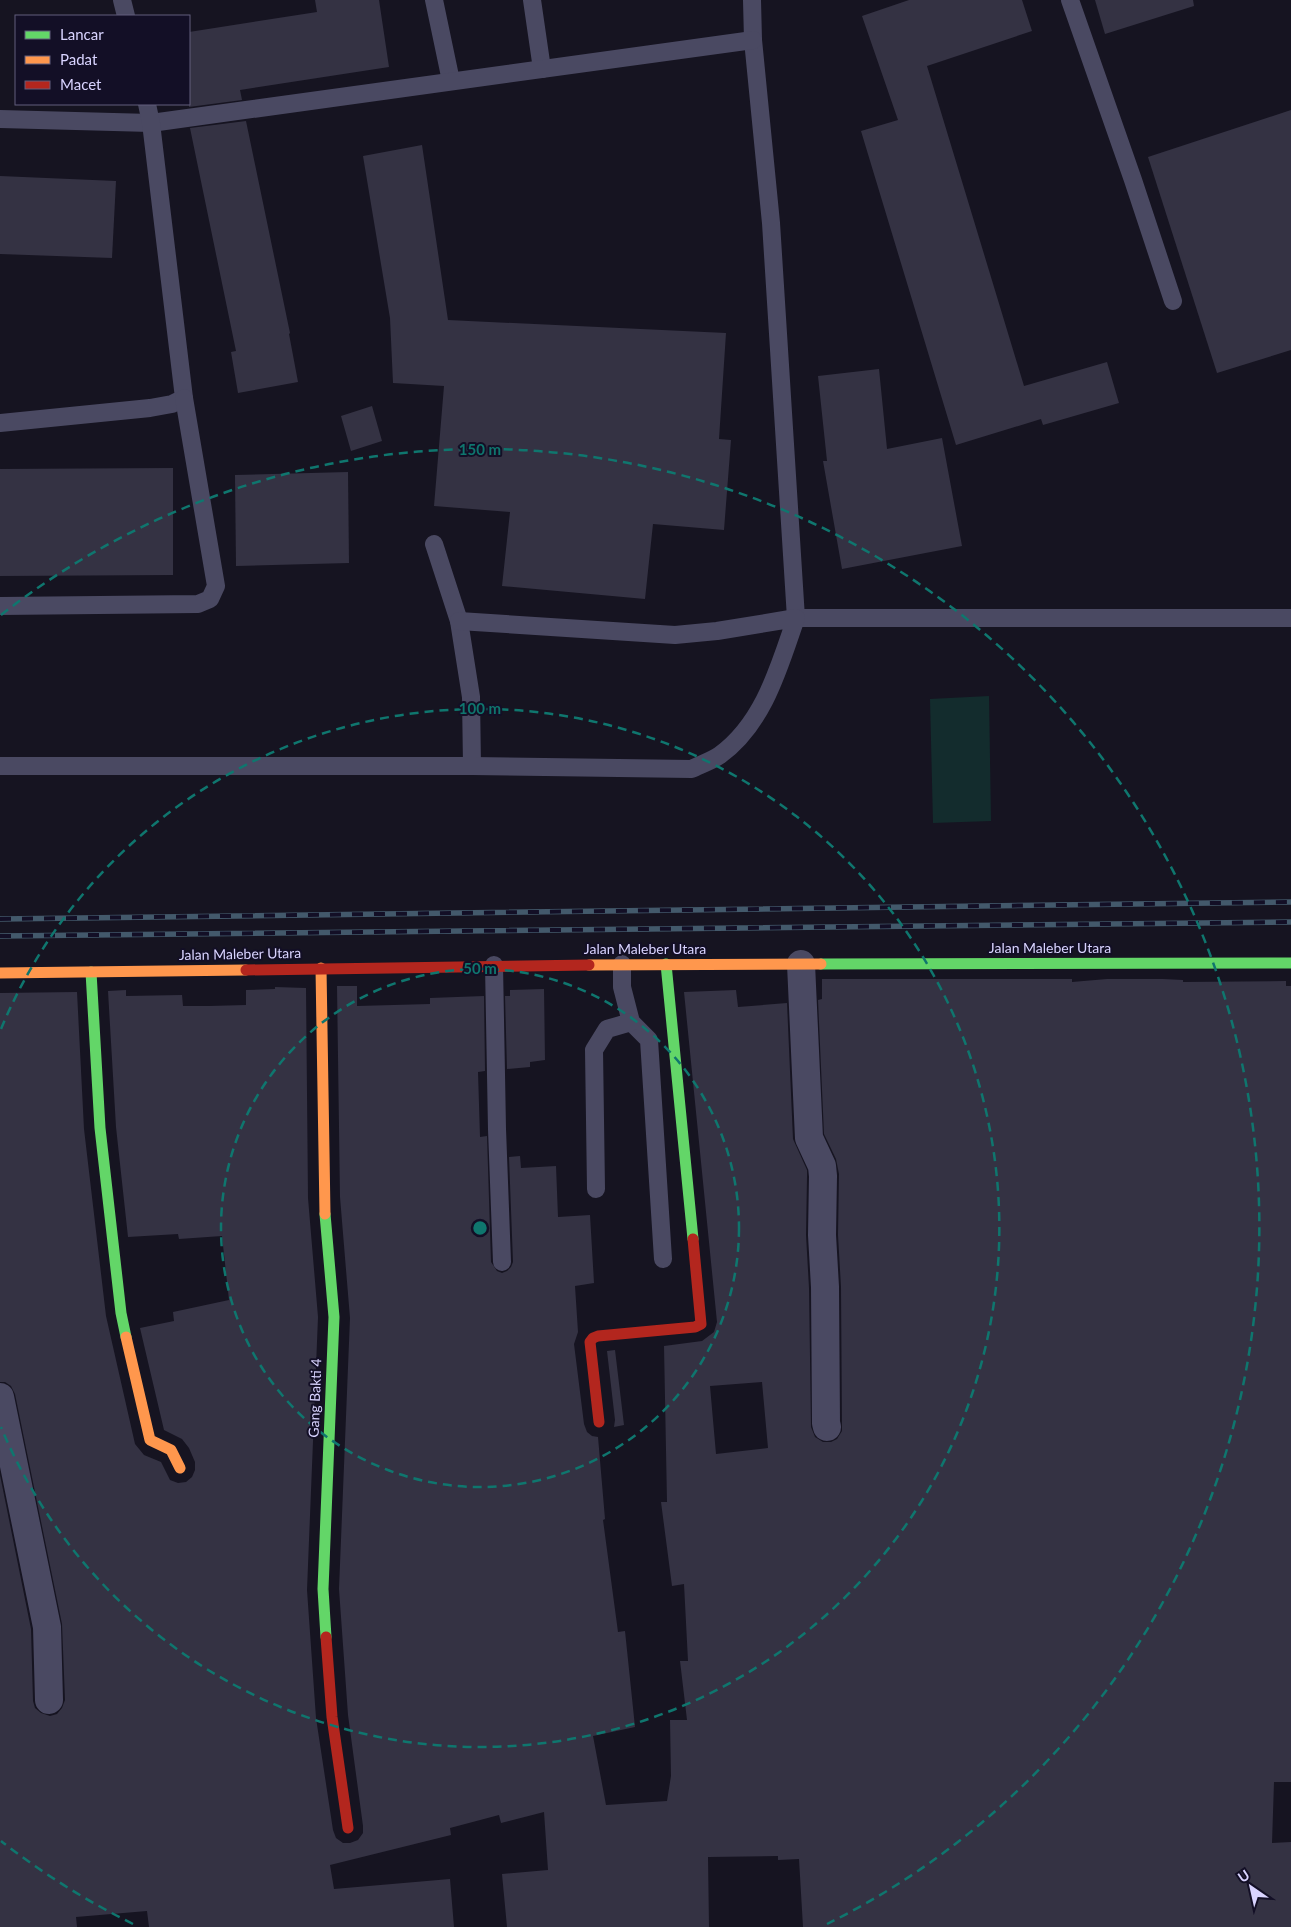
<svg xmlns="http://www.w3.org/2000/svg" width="1291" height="1927" font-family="Lato,sans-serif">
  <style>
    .green { fill: #132c2d }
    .building { fill: #343243; fill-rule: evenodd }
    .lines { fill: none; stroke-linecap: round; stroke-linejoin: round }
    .lane { stroke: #4a4962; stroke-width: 18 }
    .street { stroke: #4a4962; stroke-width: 28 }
    .fast { stroke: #63d668; stroke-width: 11 }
    .slow { stroke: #ff974d; stroke-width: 11 }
    .jam { stroke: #b3261e; stroke-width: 11 }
    .rail-casing { stroke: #43596b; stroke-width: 5.5 }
    .rail { stroke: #130f26; stroke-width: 4; stroke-dasharray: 11; stroke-linecap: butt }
    .ring { fill: none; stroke: #0f766e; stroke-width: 2.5; stroke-dasharray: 9 6 }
    .labels { text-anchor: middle; stroke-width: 4; stroke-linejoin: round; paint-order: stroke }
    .street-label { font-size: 14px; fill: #d9d4ff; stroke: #130f26 }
    .centre { fill: #0f766e; stroke: #130f26; stroke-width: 2.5 }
    .ring-label { font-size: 15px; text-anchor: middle; font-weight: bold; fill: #0f766e; stroke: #130f26; stroke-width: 4; stroke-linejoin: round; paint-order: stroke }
  </style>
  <rect width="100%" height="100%" fill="#161421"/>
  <path class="green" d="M989,696L991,821L933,823L930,699Z"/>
  <g class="building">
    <path d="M315,0H379L389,67L240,90L242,100L189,107V32L317,12Z"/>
    <path d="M909,0H1022L1032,31L927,66L1024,386L1107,362L1119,403L1043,425L1041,419L956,445L861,131L898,120L862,16Z"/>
    <path d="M1095,0H1193L1194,6L1105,34Z"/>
    <path d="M1291,110V350L1217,373L1148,157Z"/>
    <path d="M246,121L290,333L289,334L298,382L238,393L231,352L236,351L190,128Z"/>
    <path d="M422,145L448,320L726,333L719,439L731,440L724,530L653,524L645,599L502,586L510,512L434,506L444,386L393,383L390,318L363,156Z"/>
    <path d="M0,176L116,181L112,258L0,254Z"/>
    <path d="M879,369L887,449L942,438L962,546L842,569L823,461H827L818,376Z"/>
    <path d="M372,406L382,441L351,451L341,416Z"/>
    <path d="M173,468V575L0,576V469Z"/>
    <path d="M348,472L349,563L236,566L235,475Z"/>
    <path d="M822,979H1072V982L1107,979H1163L1183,980V982L1286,981V986H1291V1782H1274L1272,1843L1291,1842V1927H803L799,1859L778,1860V1856L708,1857L709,1927H507L502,1874L548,1870L544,1812L501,1823L499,1815L450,1828L451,1835L330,1865L334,1889L450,1879L454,1927H149L147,1911L76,1917L77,1927H0V1475L31,1629L33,1701L35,1708L41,1713L50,1716L57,1714L62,1708L65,1700L62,1624L15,1394L11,1386L5,1382H0V993L77,992L84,1129L106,1316L135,1444L144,1455L161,1462L170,1480L178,1483L186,1482L192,1477L195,1470V1462L189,1448L182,1439L164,1430L140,1328L174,1321L173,1312L229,1300L222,1236L179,1239L178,1234L128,1237L116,1127L108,991L126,990V996L182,995L183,1006H209L246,1005V990L275,989V987L306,988L308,1198L318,1317L307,1590L316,1718L333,1830L336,1838L343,1843H350L358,1840L363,1833V1826L348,1715L339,1589L350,1318L340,1197L337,986H357V1006L430,1004V998L484,996L485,1071L478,1072L480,1137L487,1136L491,1262L497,1271L502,1273L507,1271L511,1267L513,1262L509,1157L520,1156L521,1168L556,1166L558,1217L590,1215L594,1283L575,1286L578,1332L574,1344L584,1424L587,1432L592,1436L598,1437L605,1519L603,1520L618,1632L625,1631L635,1727L593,1736L606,1805L667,1801L671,1776L670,1720H687L680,1661H688L684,1584L672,1586L661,1502H667L664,1346L702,1341L714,1332L717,1322L684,992L736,990L738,1007L787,1003L793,1139L807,1170V1177L806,1235L809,1288L811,1427L815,1437L823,1442H831L837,1439L842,1431L841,1287L838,1235L839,1174L836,1159L824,1134L818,1000L822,999ZM762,1382L768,1448L716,1454L710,1386Z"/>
    <path d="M544,989L545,1060L530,1062V1067L507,1069L505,996H510V990Z"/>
    <path d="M615,1350L624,1425L614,1427L615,1420L607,1351Z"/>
  </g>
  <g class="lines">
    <g class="lane">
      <path d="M122,0L126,16"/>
      <path d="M434,0L451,81"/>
      <path d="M532,0L542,69"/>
      <path d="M752,0L753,40L771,223L796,618H1291"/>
      <path d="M1070,0L1133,180L1173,301"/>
      <path d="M0,119L151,123L753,40"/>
      <path d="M0,423L150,408L172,404L184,398L151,123L147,104"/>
      <path d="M434,544L459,621L471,697L472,766"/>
      <path d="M0,606L198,604L210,599L216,586L184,398"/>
      <path d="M0,766H472L692,769C701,764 712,761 720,755C764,723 779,667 796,618L717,631L675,635L459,621"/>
      <path d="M622,964V987L631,1022L649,1040L663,1259"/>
      <path d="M494,965L497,1129L502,1262"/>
      <path d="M596,1189L594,1050L607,1029L631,1022"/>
    </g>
    <g class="street">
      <path d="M801,964L809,1138L822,1166L823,1176L822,1235L825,1287L826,1423L827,1427"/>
      <path d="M0,1397L47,1627L49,1700"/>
    </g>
    <g class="fast">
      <path d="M666,964L693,1239"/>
      <path d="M821,964L1291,963"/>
      <path d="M91,972L100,1128L121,1313L126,1337"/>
      <path d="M325,1214L334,1317L323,1589L326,1637"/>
    </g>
    <g class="slow">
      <path d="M589,965L821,964"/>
      <path d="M321,968L325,1214"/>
      <path d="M0,973L246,970"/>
      <path d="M126,1337L150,1440L171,1450L180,1468"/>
    </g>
    <g class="jam">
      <path d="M246,970L589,965"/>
      <path d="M599,1422L590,1342L593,1338L598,1336L695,1327L701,1324L693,1239"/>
      <path d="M326,1637L332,1717L348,1828"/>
    </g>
    <defs>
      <g id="rail">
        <path d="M0,919L1291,902"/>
        <path d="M0,936L1291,922"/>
      </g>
    </defs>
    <use href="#rail" class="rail-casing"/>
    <use href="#rail" class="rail"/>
  </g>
  <g class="ring">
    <circle cx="480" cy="1228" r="259"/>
    <path d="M1 1029A519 519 0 1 1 1 1427"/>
    <path d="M133 1924A778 778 0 0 1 1 1841M1 615A778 778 0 1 1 827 1924"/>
  </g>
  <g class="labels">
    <g class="street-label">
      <text x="1050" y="953">Jalan Maleber Utara</text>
      <text x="645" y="954">Jalan Maleber Utara</text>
      <text transform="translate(240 954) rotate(-1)" y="5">Jalan Maleber Utara</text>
      <text transform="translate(315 1398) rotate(-88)" y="5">Gang Bakti 4</text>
    </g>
  </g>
  <circle cx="480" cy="1228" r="8" class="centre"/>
  <g class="ring-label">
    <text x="480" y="455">150 m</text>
    <text x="480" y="714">100 m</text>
    <text x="480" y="974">50 m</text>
  </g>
  <rect x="15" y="15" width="175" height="90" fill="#130f26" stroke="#625e7d"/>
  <rect x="25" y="31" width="25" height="8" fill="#63d668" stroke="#625e7d"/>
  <text x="60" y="40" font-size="15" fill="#d9d4ff">Lancar</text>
  <rect x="25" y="56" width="25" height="8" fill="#ff974d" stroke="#625e7d"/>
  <text x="60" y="65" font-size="15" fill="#d9d4ff">Padat</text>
  <rect x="25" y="81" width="25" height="8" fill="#b3261e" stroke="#625e7d"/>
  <text x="60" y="90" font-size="15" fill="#d9d4ff">Macet</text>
  <g transform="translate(1251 1887) rotate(326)" stroke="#130f26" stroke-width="4" paint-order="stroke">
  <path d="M0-4L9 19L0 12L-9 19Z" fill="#d9d4ff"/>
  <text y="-8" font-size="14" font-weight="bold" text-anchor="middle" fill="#d9d4ff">U</text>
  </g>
</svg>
